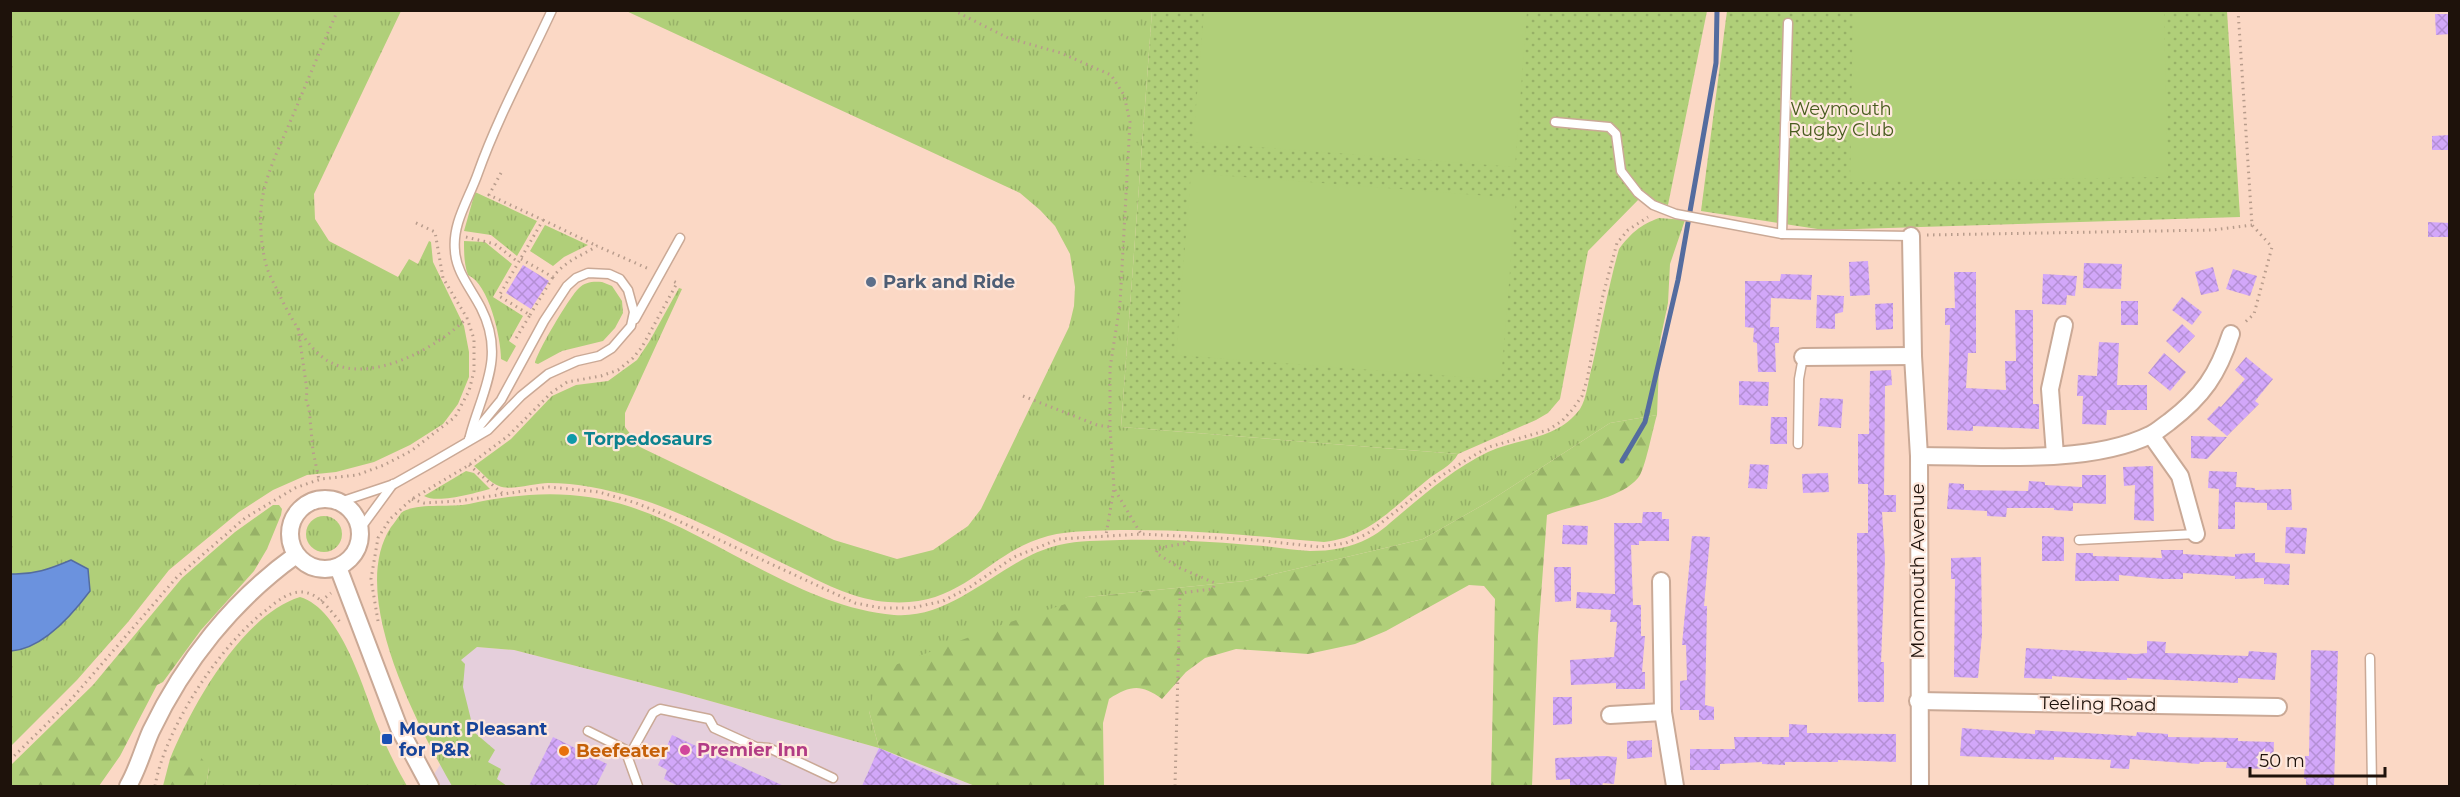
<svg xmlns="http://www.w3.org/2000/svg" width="2460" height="797" font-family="Montserrat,sans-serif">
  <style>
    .commercial { fill: #e5cfdc }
    .grass { fill: url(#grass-tufts) }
    .forest { fill: url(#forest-firs) }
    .park { fill: url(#park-dots) }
    .pitch { fill: #b0cf79 }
    .water { fill: #6b92de; stroke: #546c9f; stroke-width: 1.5 }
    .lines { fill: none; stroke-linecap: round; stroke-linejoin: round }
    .stream { stroke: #546c9f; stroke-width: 5 }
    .building { fill: url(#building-cross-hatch) }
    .lane-casing { stroke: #caa996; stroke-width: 11 }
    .street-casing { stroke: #caa996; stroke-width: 20 }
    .path { stroke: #b89c8c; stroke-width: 3; stroke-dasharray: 1.5 4.5; stroke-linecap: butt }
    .lane { stroke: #fff; stroke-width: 8 }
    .street { stroke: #fff; stroke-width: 16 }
    .service-dot { fill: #5c6f8a; stroke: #fee8dd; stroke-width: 2 }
    .culture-dot { fill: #0f9aa8; stroke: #fee8dd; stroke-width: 2 }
    .transit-dot { fill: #1a4fb4; stroke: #fee8dd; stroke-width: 2 }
    .hotel-dot { fill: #d1479c; stroke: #fee8dd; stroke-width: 2 }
    .food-dot { fill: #e8710a; stroke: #fee8dd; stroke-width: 2 }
    .labels { text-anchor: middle; stroke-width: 4.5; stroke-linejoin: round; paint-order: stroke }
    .park-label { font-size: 18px; fill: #485c1e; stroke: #fee8dd }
    .service-label { font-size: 18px; font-weight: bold; fill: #4e5e75; stroke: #fee8dd; text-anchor: start }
    .culture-label { font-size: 18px; font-weight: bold; fill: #0d838f; stroke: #fee8dd; text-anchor: start }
    .street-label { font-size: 18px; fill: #1e120b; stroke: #fee8dd }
    .transit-label { font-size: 18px; font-weight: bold; fill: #164399; stroke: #fee8dd; text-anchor: start }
    .hotel-label { font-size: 18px; font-weight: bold; fill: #b23c85; stroke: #fee8dd; text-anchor: start }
    .food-label { font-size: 18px; font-weight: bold; fill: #c56008; stroke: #fee8dd; text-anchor: start }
  </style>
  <defs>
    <pattern id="grass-tufts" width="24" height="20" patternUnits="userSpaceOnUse" patternTransform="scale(1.5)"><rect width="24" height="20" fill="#b0cf79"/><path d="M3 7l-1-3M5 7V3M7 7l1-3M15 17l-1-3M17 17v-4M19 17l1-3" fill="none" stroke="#97b167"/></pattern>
    <pattern id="forest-firs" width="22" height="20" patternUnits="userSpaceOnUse" patternTransform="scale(1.5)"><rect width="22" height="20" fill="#b0cf79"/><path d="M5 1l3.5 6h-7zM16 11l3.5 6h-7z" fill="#97b167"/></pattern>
    <pattern id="park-dots" width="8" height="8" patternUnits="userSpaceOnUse" patternTransform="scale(1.5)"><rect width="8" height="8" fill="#b0cf79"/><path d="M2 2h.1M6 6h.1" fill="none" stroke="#97b167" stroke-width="1.8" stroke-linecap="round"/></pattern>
    <pattern id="building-cross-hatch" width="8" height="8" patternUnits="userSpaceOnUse" patternTransform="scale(1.5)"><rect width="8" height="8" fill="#d2a7f9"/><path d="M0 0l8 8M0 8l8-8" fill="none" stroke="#b48fd4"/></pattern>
  </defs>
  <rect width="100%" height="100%" fill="#fbd8c5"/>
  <path class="commercial" d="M477,647L514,650L685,694L879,748L975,786H426L444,759L460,660Z"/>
  <g class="grass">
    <path d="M624,10L1152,11L1121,427L1458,454C1452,466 1436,472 1426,481C1392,508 1369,537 1324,542C1256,536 1188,529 1120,530C1096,531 1071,530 1048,536C985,553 964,608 888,602C856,600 827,585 799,571C747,547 686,512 633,497C605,489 577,483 548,483C536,483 509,491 499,486C490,483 482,472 474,466L511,439L552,396L576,385L608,381L637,360L649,342L679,288L682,289L625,413V427L640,447L834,540L897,559L933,550L968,526L981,509L1069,327L1074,306L1075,287L1070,254L1055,226L1040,210L1020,193Z"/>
    <path d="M11,11H401L314,194L315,219L329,241L398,277L409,259L418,264L429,241L431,242L433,262L464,326L469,352V377L458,404L443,424L410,445L374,462L336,472L307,475L273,490L239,512L169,570L128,622L77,680L11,746Z"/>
    <path d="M475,192L537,221L517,256L491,235L464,231Z"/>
    <path d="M1659,218L1685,220L1670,264L1668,303L1660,341L1657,415L1610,423L1488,502L1423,539L1245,581L1087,597L869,711L879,748L685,694L514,650L477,647L461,660L465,664L463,687L474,732L495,750L488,762L501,769L497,779L507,786H452C418,726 347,594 391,527C392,526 400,515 401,513C415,502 451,508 469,504C524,492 576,489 631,507C718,536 801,607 894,615C956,620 1002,558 1059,545C1079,540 1100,541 1120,540C1163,539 1207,541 1250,545C1270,546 1290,550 1310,551C1331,551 1350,548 1369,538C1381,532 1392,521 1403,512C1429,490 1457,467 1488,452C1519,438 1557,440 1580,409C1587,398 1588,380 1592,367C1601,328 1608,288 1619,249C1631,233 1640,225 1659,218Z"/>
    <path d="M545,225L588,245L564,257L553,266L530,251Z"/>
    <path d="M464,241L485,242L512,264L493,297L523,316L509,341L516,346L507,362L501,359C501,338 489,284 468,275C464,264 464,253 464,241Z"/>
    <path d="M602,282L612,286L622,301L623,313L615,328L603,341L562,351L538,364L535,363C537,352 570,296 579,288C585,282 593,281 602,282Z"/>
    <path d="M466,471L474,473L490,489C475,493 437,504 424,496Z"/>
    <circle cx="324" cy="534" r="18"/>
    <path d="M300,597C341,609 363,688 377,724C385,745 396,767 407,786H206L209,768L170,759C191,707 243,614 300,597Z"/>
  </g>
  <g class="forest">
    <path d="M1657,415C1653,427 1645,471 1638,478C1618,501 1575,504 1547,515L1538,636L1532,786H1491L1495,599L1484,586L1469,585L1386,631L1355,644L1308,654L1236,649L1205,658L1186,672L1162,699C1141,684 1131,685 1109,699L1103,723L1104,786H975L879,748L869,711L879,671L1007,623L1087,597L1245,581L1423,539L1488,502L1610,423Z"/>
    <path d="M273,505H279L282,509L281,515L267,549L254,571L201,630L163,682L157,685L120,756L99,786H11V765L93,685L182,578L235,532Z"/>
    <path d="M183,749L196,751L209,768L206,786H163L170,759Z"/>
  </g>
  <g class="park">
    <path d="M1152,11H1707L1668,205L1640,198L1588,251L1560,399L1548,413L1536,420L1458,454L1121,427Z"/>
    <path d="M1727,11H2227L2240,217L1824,230L1701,211Z"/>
  </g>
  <g class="pitch">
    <path d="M1204,11H1527L1515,167L1193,142Z"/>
    <path d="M1853,11H2164L2168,177L1850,182Z"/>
    <path d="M1191,173L1516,198L1501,380L1176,355Z"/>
  </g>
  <path class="water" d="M71,560L88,569L90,591C72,615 43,649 11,651V574C33,575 50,569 71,560Z"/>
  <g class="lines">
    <path class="stream" d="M1622,461L1645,422L1678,280L1716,63L1717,10"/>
  </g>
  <g class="building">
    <path d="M2435,14H2450V34L2436,35Z"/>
    <path d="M2450,135V150H2432V136Z"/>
    <path d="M2428,222L2450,223V237H2428Z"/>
    <path d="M1868,261L1870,295L1850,296L1849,262Z"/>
    <path d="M2084,263L2122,264L2121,289L2083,288Z"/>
    <path d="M523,265L549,281L531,309L506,293Z"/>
    <path d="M2213,267L2219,291L2201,295L2195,272Z"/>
    <path d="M2233,269L2257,276L2250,296L2226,289Z"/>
    <path d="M1954,272H1976V353H1968L1966,388L2006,390L2005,361H2016L2015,310H2033V404H2039V429L1973,426V431L1947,430L1950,325H1945V308H1955Z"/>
    <path d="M1781,274L1812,275L1811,300L1771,298L1770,327H1779V343H1775L1776,372H1758L1757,343L1753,342L1754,328L1745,327V281H1780Z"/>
    <path d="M2043,274L2077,276L2075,296L2067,295L2066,305L2042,304Z"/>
    <path d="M1817,295L1844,296L1843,312L1835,314V329L1816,328Z"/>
    <path d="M2182,297L2202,312L2192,325L2172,310Z"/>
    <rect x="2121" y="301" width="17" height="24"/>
    <path d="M1893,303V329L1876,330L1875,304Z"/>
    <path d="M2182,324L2195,336L2179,353L2166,341Z"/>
    <path d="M2099,342L2119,343L2117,385H2147V410H2107L2106,425L2082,424L2083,396H2077L2078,375L2097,376Z"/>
    <path d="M2164,353L2186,372L2170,391L2148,373Z"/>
    <path d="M2246,357L2273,379L2255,401L2259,404L2227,436L2207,419L2219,406L2221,407L2245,379L2235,370Z"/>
    <path d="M1891,370L1892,385L1885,386L1884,495H1896V512H1882L1885,559L1881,662H1884V702H1858L1857,533H1868V484H1858V434H1869L1870,371Z"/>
    <path d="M1739,381L1769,382L1768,406L1739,405Z"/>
    <path d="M1820,398L1843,399L1841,428L1818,426Z"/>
    <path d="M1771,417H1787V444H1770Z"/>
    <path d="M2191,436L2227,437L2207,459L2191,458Z"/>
    <path d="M1750,464L1769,465L1767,489L1748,488Z"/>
    <path d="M2153,466L2154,521L2134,520L2135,485L2124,486L2123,467Z"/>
    <path d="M2209,471L2237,472L2236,487L2255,488V490L2291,489L2292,510H2267V503L2235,502V529H2218L2219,489L2208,488Z"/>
    <path d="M1828,473L1829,492L1803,493L1802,474Z"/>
    <path d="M2082,475H2106V504L2073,503V511L2054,510V508H2007L2006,517L1987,516V511L1947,509L1949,483L1964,484V490L2028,491L2029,481L2045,482V485L2082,487Z"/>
    <path d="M1643,512H1662V519H1669V541H1639V545H1631L1633,605H1641V636H1645L1642,672H1645V689H1616V683L1571,685L1570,660L1614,657L1617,622H1610L1611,610L1576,608L1577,592L1615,594L1614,523H1642Z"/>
    <path d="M1563,525L1588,526L1587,545L1562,544Z"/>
    <path d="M2286,527L2307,528L2305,554L2285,553Z"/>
    <path d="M1692,536L1710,537L1704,606H1707L1705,705L1714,707V720H1699V710H1680V681L1687,680L1686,645H1682Z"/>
    <path d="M2042,536L2064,537V561H2042Z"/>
    <path d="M2161,550H2183V554L2235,557V554L2255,553V562L2290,564L2289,585L2264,584V578L2235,579V576L2183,573V579H2162L2119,575V581H2075L2076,553H2093V556L2162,558Z"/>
    <path d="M1981,557L1982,634L1978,678L1954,677L1955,579H1951V558Z"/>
    <path d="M1554,567H1571V601L1555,602Z"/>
    <path d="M2147,641L2166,642L2165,653L2248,656L2249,651L2277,653L2275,680L2238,678V683L2127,678V680L2091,679L2052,676V679L2024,678L2026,648L2136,654L2147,653Z"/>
    <path d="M2311,650L2338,651L2334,786H2306V779H2304L2305,756H2309Z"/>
    <path d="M1553,697H1572V724L1553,725Z"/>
    <path d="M1789,724L1807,725V733L1896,734V762L1838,760V762H1785V765L1762,764V762L1720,764V770H1690V749H1735L1734,737H1789Z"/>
    <path d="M1962,728L2035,734V730L2136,736L2137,732L2168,734V737L2238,738V741L2274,742L2273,769L2226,768L2227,762H2200L2199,764L2130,759L2129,769L2110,768L2111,760L2054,757V760L1960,756Z"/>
    <path d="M672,735L784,786H678L664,779L667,770L658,765Z"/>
    <path d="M553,737L607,764L596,786H529Z"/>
    <path d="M1652,740V757L1627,759V741Z"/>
    <path d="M879,748L963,786H862Z"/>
    <path d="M1604,756L1617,757L1614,784L1603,783L1602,786H1570V779L1556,780L1555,758Z"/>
  </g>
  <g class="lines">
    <defs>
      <g id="lane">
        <path d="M1555,122L1609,127L1616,134L1621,171L1638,193L1653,205L1676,214L1782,234L1911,236"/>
        <path d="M1782,234L1788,23"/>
        <path d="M635,319L680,238"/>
        <path d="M470,436C482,391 506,357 481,308C472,290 456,272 455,251C452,223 469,199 478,173C498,117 527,64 552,10"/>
        <path d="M1798,444L1799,379L1803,357"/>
        <path d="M340,502L394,484L433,462L488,430L521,396L548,374L577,361L599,356L612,348L631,326L634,312L628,290L620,279L609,274L588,273L576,278L567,286L544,321L501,400L469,439"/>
        <path d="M360,529L393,484"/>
        <path d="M2079,540L2196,534"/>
        <path d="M2370,658L2372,786"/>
        <path d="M588,731L630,752"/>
        <path d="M638,786L628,758L653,713L660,709L709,719L714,728L756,747L769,748L833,778"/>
      </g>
      <g id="street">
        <path d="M1911,236L1913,356L1919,456L1920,786"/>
        <path d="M1803,357L1913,356"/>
        <path d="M2151,435L2180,476L2196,534"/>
        <path d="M2055,455L2050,389L2064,325"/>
        <path d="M1919,456C1987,456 2089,465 2150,435C2157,432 2163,426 2169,422C2203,396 2218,374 2231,334"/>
        <circle cx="325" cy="534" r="35"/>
        <path d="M338,567L399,728L430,786"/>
        <path d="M1661,581L1663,712L1675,786"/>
        <path d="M1918,701L2278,707"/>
        <path d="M1610,715L1663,712"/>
        <path d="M128,786C138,769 143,749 151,731C184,662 233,600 296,555"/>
      </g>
    </defs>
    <use href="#lane" class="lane-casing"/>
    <use href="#street" class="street-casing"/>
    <g class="path">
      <path d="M338,10C322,45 308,80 293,115C282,142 267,170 262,200C259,220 261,248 267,268C270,277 276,287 280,296C290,317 308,349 328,361C370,386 438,347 467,318"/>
      <path d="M953,10L1008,38L1061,53L1111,75L1124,95L1130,122L1120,304L1110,368V427"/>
      <path d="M2238,10L2252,225L2272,247L2254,314L2244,323"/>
      <path d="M501,173L489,195L543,220L499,296L530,315L515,340"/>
      <path d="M543,220L597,246"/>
      <path d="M1927,235L2213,230L2252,225"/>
      <path d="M466,237L495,244L518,262"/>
      <path d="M521,259L553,277C565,261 581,256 597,246L649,269"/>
      <path d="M530,315L553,277"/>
      <path d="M298,328L307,390L306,401L309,408L313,451L319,480"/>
      <path d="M1023,396L1097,425L1110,427L1114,488L1106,535"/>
      <path d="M469,465L502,493"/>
      <path d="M1115,490L1141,534"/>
      <path d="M412,499L424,503L459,501L549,487L599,492L636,503L670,517L855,603L881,608H912L943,601L970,587L1014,557L1059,539L1141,534L1255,540L1320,547L1346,543L1367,534L1441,476L1466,460L1489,447L1548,430L1562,421L1572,410L1582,396L1587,380L1603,295L1617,243L1628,230L1648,217"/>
      <path d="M321,601L331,593"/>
      <path d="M378,621L371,579L378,538L390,519L412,499L469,465L508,436L551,393L567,382L601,376L618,370L633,358L642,347L677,283L671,280"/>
      <path d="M10,760L68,703L177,577L245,518L295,488L321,479L357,475L384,465L411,451L455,417L469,391L474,371V339L467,318L443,278L435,232L414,222"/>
      <path d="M155,786C165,728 221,643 269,608C277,601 289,592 301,592C318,592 330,610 340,622"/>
      <path d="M1175,786L1180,593L1213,589L1215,583L1180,568L1156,553L1158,548L1188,543L1190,537"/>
    </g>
    <use href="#lane" class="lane"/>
    <use href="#street" class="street"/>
  </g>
  <circle class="service-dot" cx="871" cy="282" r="6"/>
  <circle class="culture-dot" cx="572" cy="439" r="6"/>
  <rect class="transit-dot" x="381" y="733" width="12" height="12" rx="3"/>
  <circle class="hotel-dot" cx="685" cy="750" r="6"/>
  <circle class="food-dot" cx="564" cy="751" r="6"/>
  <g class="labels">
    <g class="park-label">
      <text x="1841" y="115">Weymouth<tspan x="1841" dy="21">Rugby Club</tspan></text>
    </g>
    <g class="service-label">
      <text x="883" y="288">Park and Ride</text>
    </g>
    <g class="culture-label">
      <text x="584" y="445">Torpedosaurs</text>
    </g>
    <g class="street-label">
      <text transform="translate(1918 571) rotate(-90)" y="6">Monmouth Avenue</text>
      <text transform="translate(2098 704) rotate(1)" y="6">Teeling Road</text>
    </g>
    <g class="transit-label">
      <text x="399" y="735">Mount Pleasant<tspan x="399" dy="21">for P&amp;R</tspan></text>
    </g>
    <g class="hotel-label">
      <text x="697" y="756">Premier Inn</text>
    </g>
    <g class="food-label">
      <text x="576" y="757">Beefeater</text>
    </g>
  </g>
  <rect width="2460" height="797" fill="none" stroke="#1e120b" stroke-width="24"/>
  <path d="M2250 767v9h135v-9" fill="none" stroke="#1e120b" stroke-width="3"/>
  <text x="2259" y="767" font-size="18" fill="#1e120b" stroke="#fee8dd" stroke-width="4.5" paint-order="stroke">50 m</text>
</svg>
